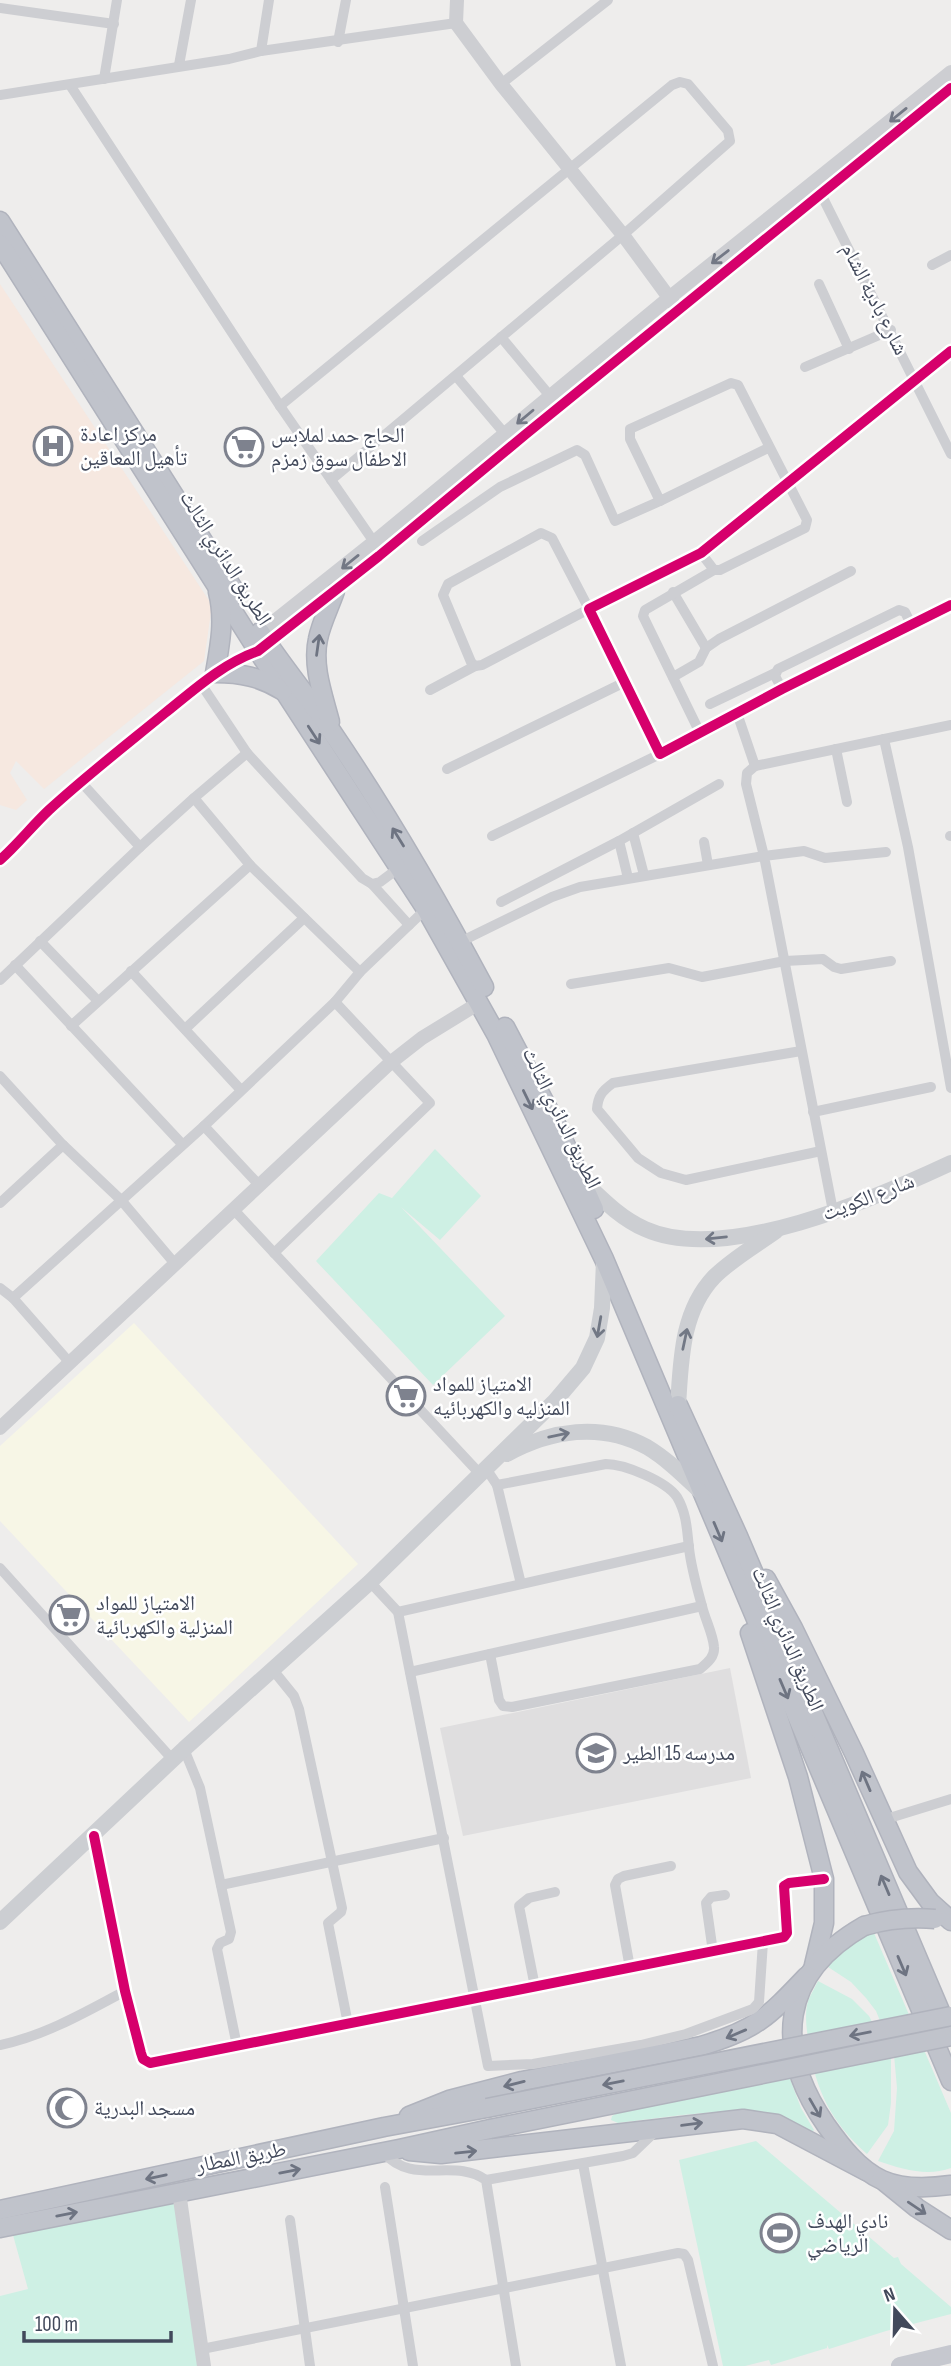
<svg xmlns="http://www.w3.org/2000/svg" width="951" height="2366" font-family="'Sofia Sans Condensed','Noto Naskh Arabic',sans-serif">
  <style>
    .commercial { fill: #f7f6e6 }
    .education { fill: #dfdedf }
    .medical { fill: #f6e8e0 }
    .green { fill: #cef0e4 }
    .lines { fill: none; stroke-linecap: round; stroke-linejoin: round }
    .trunk-casing { stroke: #b0b3bd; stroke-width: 21 }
    .minor { stroke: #cdced2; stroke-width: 10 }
    .tertiary { stroke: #cdced2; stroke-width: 14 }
    .secondary { stroke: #ccced2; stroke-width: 16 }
    .primary { stroke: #c6c8cf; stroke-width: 18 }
    .trunk { stroke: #c0c3cb; stroke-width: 18 }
    .trunk-bridge-casing { stroke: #b0b3bd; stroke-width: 21; stroke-linecap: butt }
    .trunk-bridge { stroke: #c0c3cb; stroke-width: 18 }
    .cycleway-casing { stroke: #fff; stroke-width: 15 }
    .cycleway { stroke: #d6006c; stroke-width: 10 }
    .oneway { stroke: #737885 }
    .oneway2 { stroke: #6e7482 }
    .oneway3 { stroke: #727885 }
    .labels { text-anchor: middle; stroke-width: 5; stroke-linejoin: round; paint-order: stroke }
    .street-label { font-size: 21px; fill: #42495b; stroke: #fff }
    .poi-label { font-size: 21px; fill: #42495b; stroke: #fff; text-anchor: start }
  </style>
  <rect width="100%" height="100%" fill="#eeedec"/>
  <path class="commercial" d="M134,1323L358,1564L189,1722L0,1521V1446Z"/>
  <path class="education" d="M730,1668L751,1778L463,1836L440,1728Z"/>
  <path class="medical" d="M0,284L212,605L204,661L44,789L16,761L10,773L27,800L16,810L0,805Z"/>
  <g class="green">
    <path d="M435,1149L481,1196L440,1240L401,1207L505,1316L433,1385L316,1261L379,1193L392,1198Z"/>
    <path d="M874,1933L951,2113V2168C927,2177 902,2169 878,2161L894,2131L897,2088L894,2055L876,2011L866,1998L851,1982L825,1965C838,1950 855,1940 874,1933Z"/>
    <path d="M818,1981L852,1999L869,2016L891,2059V2103L888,2125L867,2154C831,2122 816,2091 809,2045C807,2031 804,2015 808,2001C811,1994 815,1987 818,1981Z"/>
    <path d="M789,2076L801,2108L814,2130L811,2133C801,2128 791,2121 782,2117C746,2103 658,2119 618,2123L611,2120L612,2116L622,2110Z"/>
    <path d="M756,2141L894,2258L898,2257L901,2264L951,2307V2314L886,2331L829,2349L827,2345V2348L771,2365L769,2360L745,2366H723L679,2160Z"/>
    <path d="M177,2194L201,2366H0V2296L28,2289L11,2228Z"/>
  </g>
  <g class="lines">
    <defs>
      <g id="trunk">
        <path d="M0,221L236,593"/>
        <path d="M0,244L258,651L426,909L496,1034L604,1259L951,2081"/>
        <path d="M218,592C225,620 220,645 215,673C241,673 261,677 283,691"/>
        <path d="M260,632C283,667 311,700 334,735C389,816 438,901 484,987"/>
        <path d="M330,722C323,695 312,666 318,639C321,623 330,606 335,591"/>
        <path d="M505,1027L558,1128L594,1209"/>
        <path d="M678,1405L738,1536L949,2032"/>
        <path d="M766,1579L793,1628L854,1753L908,1872L930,1902L951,1921"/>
        <path d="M750,1633L798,1777L824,1879V1923L814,1965"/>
        <path d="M864,1926C780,1974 773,2048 826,2125C841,2146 858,2169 882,2180C902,2189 930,2188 951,2185"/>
        <path d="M409,2116L449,2100L522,2081L701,2046C756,2030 768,2017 807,1976"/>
        <path d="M409,2151L441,2154L743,2119L777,2124L866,2171"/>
        <path d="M885,2182L917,2208L951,2230"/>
        <path d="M0,2210L384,2127L487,2108"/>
        <path d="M0,2228L399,2149L490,2129"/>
      </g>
    </defs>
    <use href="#trunk" class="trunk-casing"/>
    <g class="minor">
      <path d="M0,8L114,24"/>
      <path d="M338,42L346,0"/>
      <path d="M261,51L269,0"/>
      <path d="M179,65L191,0"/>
      <path d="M104,79L117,0"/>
      <path d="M501,84L608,0"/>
      <path d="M70,85L280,406L374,542"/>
      <path d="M0,95L229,59L261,51L456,23"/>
      <path d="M818,188L951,454"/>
      <path d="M932,265L951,255"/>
      <path d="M819,284L849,349"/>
      <path d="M501,337L550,396"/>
      <path d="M951,351L701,553L589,609L660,754L782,689L951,605"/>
      <path d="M805,367L891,330"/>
      <path d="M456,376L505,434"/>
      <path d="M280,406L672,85L680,82L688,84L728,131L730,141L623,235L331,480"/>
      <path d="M541,533L552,538L589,609L482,665L475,666L471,662L443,595L448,584Z"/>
      <path d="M422,541L500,487L577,450L585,455L615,521L660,501"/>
      <path d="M701,553L714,570H720L805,528L807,520L738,385L731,383L630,429V439L660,501L768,448"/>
      <path d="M673,592L706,648"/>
      <path d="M673,677L699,662L706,648L719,639L851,571"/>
      <path d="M201,684L247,753"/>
      <path d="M782,689L775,676L778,669L899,610L905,612L911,624"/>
      <path d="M430,690L475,666"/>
      <path d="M710,704L775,673"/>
      <path d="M737,713L755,766L951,725"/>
      <path d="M700,733L643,616L645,610L714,570"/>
      <path d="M884,739L908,847L951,1088"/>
      <path d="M836,749L847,802"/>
      <path d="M447,769L625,682"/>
      <path d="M194,798L247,753L362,878L372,884L380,882L400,867"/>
      <path d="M633,833L644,875"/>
      <path d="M492,836L660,754"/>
      <path d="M950,836H951"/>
      <path d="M619,841L628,878"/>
      <path d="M704,842L708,865"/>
      <path d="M250,865L360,972"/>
      <path d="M372,884L409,925"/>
      <path d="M501,902L619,841L719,784"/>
      <path d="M40,941L98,1001"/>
      <path d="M460,942L552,897L580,887L764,856L746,784L747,773L755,766"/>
      <path d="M15,965L182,1144"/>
      <path d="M131,971L240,1089"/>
      <path d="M0,980L140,847L81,782"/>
      <path d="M571,984L669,968L702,977L785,961L823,959L834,967L841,969L891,961"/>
      <path d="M335,1002L360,972L426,909"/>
      <path d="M71,1026L250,865L194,798L140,847"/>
      <path d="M185,1029L304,918"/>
      <path d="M801,1051L613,1083C602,1091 598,1096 597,1109L638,1158L661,1173L686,1180L821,1151"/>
      <path d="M0,1076L63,1145L121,1200L176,1265"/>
      <path d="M813,1112L931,1087"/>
      <path d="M260,1186L204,1126L335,1002L430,1103L274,1253"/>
      <path d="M0,1203L63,1145"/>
      <path d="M235,1211L481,1475"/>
      <path d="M833,1211L764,856L804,851L825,858L886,852"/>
      <path d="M0,1288L13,1298"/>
      <path d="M70,1363L13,1298L204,1126"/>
      <path d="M487,1470L497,1485L521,1584"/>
      <path d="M0,1568L173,1760"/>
      <path d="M370,1582L398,1612L488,2066L533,2064L641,2045L686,2034L753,2009L759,2002L763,1942"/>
      <path d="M398,1612L689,1546"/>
      <path d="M490,1654L499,1700L503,1706L512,1707L700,1669C707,1663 715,1657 714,1647C713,1634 705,1619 702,1606C697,1588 691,1567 689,1548C687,1531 687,1514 677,1497C666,1481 624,1464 606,1464L497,1485"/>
      <path d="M273,1670L294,1696L299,1709L342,1908L341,1912L328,1923L348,2024"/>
      <path d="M410,1672L702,1606"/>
      <path d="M184,1749L200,1788L231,1932L229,1939L220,1943L217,1949L237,2046"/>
      <path d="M883,1820L951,1799"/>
      <path d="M94,1836L125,1991L141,2053L143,2059L150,2063L784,1937L787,1933L784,1886L789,1883L824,1879"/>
      <path d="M221,1885L444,1838"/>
      <path d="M713,1952L706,1903L711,1897L725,1895"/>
      <path d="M630,1968L615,1885L618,1879L624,1876L671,1866"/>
      <path d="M535,1987L519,1906L529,1898L555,1892"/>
      <path d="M0,2045C44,2036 86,2012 125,1991"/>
      <path d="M383,2152C413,2187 454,2157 486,2180L516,2366"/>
      <path d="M583,2164L621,2366"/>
      <path d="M486,2180L623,2156L633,2153L657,2130"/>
      <path d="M385,2187L413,2366"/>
      <path d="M290,2220L310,2366"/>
      <path d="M202,2349L678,2253L684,2254L688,2260L713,2366"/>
    </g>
    <g class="tertiary">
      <path d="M457,0L456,23L501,84L623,235L673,303"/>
      <path d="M252,639L374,542L669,298L951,72"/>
      <path d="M0,860C17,845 32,826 49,810C86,776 126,745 165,713C195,689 222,664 258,651L379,556L526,434L951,88"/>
      <path d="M0,1428L390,1063L422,1038L479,1003"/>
      <path d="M179,2192L204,2366"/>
    </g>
    <g class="secondary">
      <path d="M582,1180C601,1198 620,1218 645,1229C725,1265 876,1198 951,1163"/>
      <path d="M678,1406C681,1361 681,1312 714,1277C732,1259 755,1246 776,1231"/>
      <path d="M507,1454C551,1430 601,1422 647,1447C667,1459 684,1476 701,1492"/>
      <path d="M0,1922L184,1749L370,1582L555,1401L583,1368L597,1338L602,1308L604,1261"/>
    </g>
    <path class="primary" d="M900,2366L951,2354"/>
    <use href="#trunk" class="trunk"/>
    <defs>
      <g id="trunk-bridge">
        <path d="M864,1926C888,1919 910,1917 935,1919"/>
        <path d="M487,2108L951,2016"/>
        <path d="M490,2129L951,2036"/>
      </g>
    </defs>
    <use href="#trunk-bridge" class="trunk-bridge-casing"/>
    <use href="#trunk-bridge" class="trunk-bridge"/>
    <defs>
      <g id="cycleway">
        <path d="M951,351L701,553L589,609L660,754L782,689L951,605"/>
        <path d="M0,860C17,845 32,826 49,810C86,776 126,745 165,713C195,689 222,664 258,651L379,556L526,434L951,88"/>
        <path d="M94,1836L125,1991L141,2053L143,2059L150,2063L784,1937L787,1933L784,1886L789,1883L824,1879"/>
      </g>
    </defs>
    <use href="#cycleway" class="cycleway-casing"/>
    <use href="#cycleway" class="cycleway"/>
  </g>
  <defs><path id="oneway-shaft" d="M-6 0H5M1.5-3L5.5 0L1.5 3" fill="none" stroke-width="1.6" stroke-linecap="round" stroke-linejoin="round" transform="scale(1.75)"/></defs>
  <g class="oneway">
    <use href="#oneway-shaft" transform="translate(898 115) rotate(141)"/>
    <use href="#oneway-shaft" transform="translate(720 257) rotate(142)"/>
    <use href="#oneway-shaft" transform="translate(525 417) rotate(140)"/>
    <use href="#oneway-shaft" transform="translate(350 562) rotate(141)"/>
  </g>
  <g class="oneway2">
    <use href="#oneway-shaft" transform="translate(318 645) rotate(-82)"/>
    <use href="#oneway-shaft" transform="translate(314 735) rotate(57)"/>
    <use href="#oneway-shaft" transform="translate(398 837) rotate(-122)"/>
    <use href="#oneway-shaft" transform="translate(528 1100) rotate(64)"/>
    <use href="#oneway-shaft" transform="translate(718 1532) rotate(67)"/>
    <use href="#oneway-shaft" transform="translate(784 1689) rotate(67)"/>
    <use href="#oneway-shaft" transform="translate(866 1781) rotate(-113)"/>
    <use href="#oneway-shaft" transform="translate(885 1885) rotate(-113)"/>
    <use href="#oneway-shaft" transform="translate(902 1966) rotate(67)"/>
    <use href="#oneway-shaft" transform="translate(736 2034) rotate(157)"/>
    <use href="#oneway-shaft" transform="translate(860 2034) rotate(169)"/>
    <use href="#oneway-shaft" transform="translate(613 2083) rotate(169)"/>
    <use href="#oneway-shaft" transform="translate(514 2084) rotate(166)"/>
    <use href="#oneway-shaft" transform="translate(815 2108) rotate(60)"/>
    <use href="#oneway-shaft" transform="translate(692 2124) rotate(-8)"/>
    <use href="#oneway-shaft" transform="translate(466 2152) rotate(-6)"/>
    <use href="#oneway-shaft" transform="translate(290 2171) rotate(-11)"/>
    <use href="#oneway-shaft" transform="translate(156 2177) rotate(168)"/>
    <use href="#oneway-shaft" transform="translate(917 2208) rotate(34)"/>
    <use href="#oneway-shaft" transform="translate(67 2214) rotate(-11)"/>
  </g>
  <g class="oneway3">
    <use href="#oneway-shaft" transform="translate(716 1238) rotate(174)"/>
    <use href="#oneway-shaft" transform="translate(599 1327) rotate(100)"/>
    <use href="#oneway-shaft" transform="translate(685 1339) rotate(-78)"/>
    <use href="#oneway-shaft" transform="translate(559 1435) rotate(-12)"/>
  </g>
  <defs>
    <symbol id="hospital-ring" viewBox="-11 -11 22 22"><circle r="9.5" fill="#fff" stroke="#7e828e" stroke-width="1.5"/><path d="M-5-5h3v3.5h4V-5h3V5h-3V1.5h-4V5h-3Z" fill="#7e828e"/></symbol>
    <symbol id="supermarket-ring" viewBox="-11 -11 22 22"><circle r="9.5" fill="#fff" stroke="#7e828e" stroke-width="1.5"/><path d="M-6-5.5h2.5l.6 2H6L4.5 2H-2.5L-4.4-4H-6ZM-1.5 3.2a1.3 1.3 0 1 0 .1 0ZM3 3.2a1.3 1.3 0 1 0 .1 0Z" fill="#7e828e"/></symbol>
    <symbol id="school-ring" viewBox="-11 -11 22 22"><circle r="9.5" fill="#fff" stroke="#7e828e" stroke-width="1.5"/><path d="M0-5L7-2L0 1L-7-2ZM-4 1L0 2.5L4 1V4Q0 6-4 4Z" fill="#7e828e"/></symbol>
    <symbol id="mosque-ring" viewBox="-11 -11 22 22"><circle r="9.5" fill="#fff" stroke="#7e828e" stroke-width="1.5"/><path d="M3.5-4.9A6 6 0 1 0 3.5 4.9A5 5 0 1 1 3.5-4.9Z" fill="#7e828e"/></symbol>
    <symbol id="stadium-ring" viewBox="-11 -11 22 22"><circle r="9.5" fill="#fff" stroke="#7e828e" stroke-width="1.5"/><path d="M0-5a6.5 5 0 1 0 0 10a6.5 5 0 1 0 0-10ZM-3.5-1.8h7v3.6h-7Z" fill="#7e828e"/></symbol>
  </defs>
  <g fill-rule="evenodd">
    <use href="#hospital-ring" x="31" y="424" width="44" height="44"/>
    <use href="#supermarket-ring" x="222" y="425" width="44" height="44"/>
    <use href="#supermarket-ring" x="384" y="1374" width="44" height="44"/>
    <use href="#supermarket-ring" x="47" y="1593" width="44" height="44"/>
    <use href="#school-ring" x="574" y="1731" width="44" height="44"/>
    <use href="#mosque-ring" x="45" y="2086" width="44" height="44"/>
    <use href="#stadium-ring" x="758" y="2211" width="44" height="44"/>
  </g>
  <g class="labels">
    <g class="street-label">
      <text transform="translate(875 299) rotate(63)" y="7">شارع بادية الشام</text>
      <text transform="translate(226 558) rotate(58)" y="7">الطريق الدائري الثالث</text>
      <text transform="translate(562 1118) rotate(64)" y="7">الطريق الدائري الثالث</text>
      <text transform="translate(868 1197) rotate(-21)" y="7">شارع الكويت</text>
      <text transform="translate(788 1639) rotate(67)" y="7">الطريق الدائري الثالث</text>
      <text transform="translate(241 2157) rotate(-11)" y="7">طريق المطار</text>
    </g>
    <g class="poi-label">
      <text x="80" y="441">مركز اعادة<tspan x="80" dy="24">تأهيل المعاقين</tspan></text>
      <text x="271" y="442">الحاج حمد لملابس<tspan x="271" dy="24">الاطفال سوق زمزم</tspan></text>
      <text x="433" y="1391">الامتياز للمواد<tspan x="433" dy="24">المنزليه والكهربائيه</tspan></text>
      <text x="96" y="1610">الامتياز للمواد<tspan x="96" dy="24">المنزلية والكهربائية</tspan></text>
      <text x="623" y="1760">مدرسه 15 الطير</text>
      <text x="94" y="2115">مسجد البدرية</text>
      <text x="807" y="2228">نادي الهدف<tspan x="807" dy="24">الرياضي</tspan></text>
    </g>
  </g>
  <g transform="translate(895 2310) rotate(340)" stroke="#ffffff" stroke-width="5" paint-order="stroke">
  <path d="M0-5L12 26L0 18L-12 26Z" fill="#42495b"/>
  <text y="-10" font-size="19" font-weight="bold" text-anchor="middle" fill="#42495b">N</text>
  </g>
  <path d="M24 2331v10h147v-10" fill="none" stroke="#42495b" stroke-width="3.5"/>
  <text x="35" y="2331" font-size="21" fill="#42495b" stroke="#ffffff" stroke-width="5" paint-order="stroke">100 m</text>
</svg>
